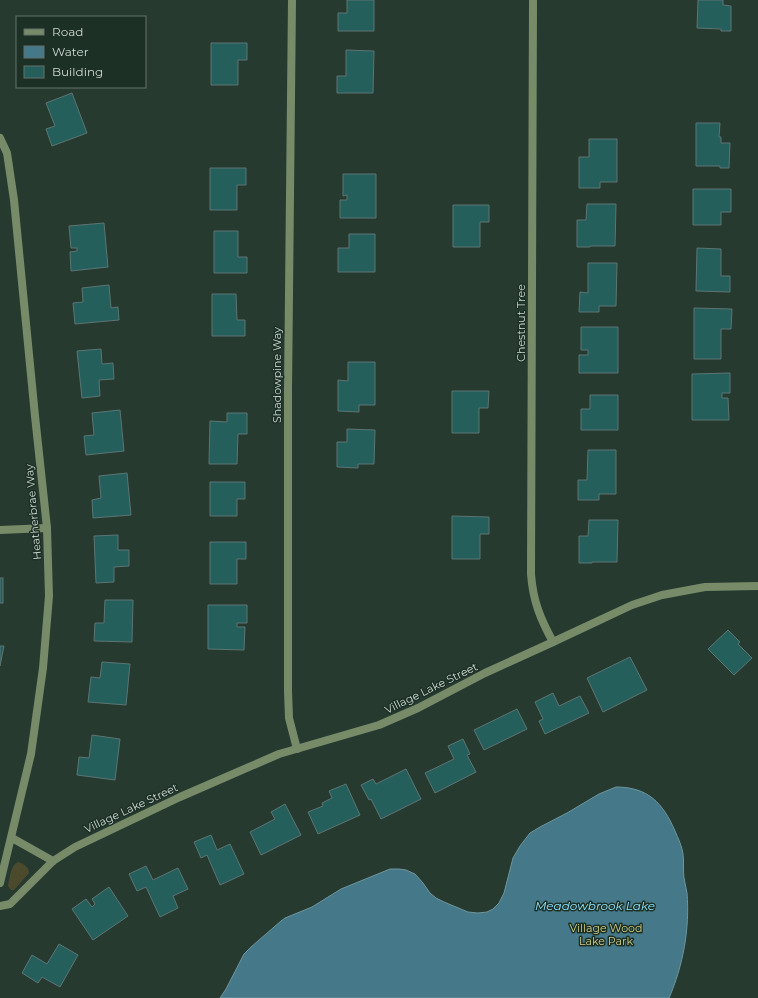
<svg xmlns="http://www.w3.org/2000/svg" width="758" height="998" font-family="Montserrat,sans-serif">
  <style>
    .green { fill: #4c4a2c }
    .water { fill: #457989; stroke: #6e969f }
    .building { fill: #245f5c; stroke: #5c7573 }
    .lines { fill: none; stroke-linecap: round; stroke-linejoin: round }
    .street { stroke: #778b69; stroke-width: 8 }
    .labels { text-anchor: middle; stroke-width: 3; stroke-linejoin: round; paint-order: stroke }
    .street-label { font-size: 11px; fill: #cdd8d2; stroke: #1d3026 }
    .park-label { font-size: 11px; fill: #d3ce87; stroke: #1d3026 }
    .water-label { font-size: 12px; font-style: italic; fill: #8de3fe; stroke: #1d3026 }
  </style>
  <rect width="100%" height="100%" fill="#273a30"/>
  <path class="green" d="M18,862C23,864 29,866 29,873L14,890H11L8,886C10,878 10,866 18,862Z"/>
  <path class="water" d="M616,787C648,787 663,803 675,831C678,838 682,846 683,854C684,862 683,870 684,878C685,883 686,888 687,893C690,928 683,966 669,998H220L226,989L244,954L251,947L281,921L285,918L312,907L341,889L390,869H399L406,870L415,874L423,883L430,893L436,898L444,902L468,912L478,913L487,912L493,909L499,903L504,893L513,858L520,846L530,833L540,827L567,813L599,794Z"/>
  <g class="building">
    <path d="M347,0H374V31H338V13H347Z"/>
    <path d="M698,0H723V5L731,6V31H721V29L697,28Z"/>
    <path d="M211,43H247V60H238V85H211Z"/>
    <path d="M346,50L374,51L373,93H337V76H346Z"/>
    <path d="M72,93L87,133L52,146L46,129L55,126L46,103Z"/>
    <path d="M696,123H720L719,137H721V143H730L729,168H720V166H696Z"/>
    <path d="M589,139H617V182H600V188H579V157H589Z"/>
    <path d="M210,168H246V185H237V210H210Z"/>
    <path d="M343,174H376V218H340V200H347V195L343,196Z"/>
    <path d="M693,189H731V212H721V225H693Z"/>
    <path d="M587,204H616L615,246H590V247H577V220H586Z"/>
    <path d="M453,205H489V222H480V247H453Z"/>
    <path d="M104,223L108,267L71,271L70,252L77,251V248H71L69,226Z"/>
    <path d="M214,231H238V257H247V273H214Z"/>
    <path d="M349,234H375V272H338V248H349Z"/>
    <path d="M697,248L721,249V276H730V292L696,291Z"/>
    <path d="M588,263H617L616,306H599V312H579L580,292L588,293Z"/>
    <path d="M109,285L111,308L118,307L119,320L75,324L73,303L83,302L82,288Z"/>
    <path d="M212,294H236L237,320H245V336H212Z"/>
    <path d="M694,308L732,309L731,329H721V359H694Z"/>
    <path d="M581,327H618V373H579V355H588V350H581Z"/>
    <path d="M101,349L102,364L113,363L114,379L99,380L100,396L82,398L77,351Z"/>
    <path d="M348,362H375V405H359V412L338,411V380L348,381Z"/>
    <path d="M730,373V393H722V398H728L729,420H692V374Z"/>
    <path d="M452,391H489L488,408H479V433H452Z"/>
    <path d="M590,395H618V430H581V409H590Z"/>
    <path d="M120,410L124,451L86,455L84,436L94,435L92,413Z"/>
    <path d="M227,413H247V434H238L237,464H209L210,421L227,422Z"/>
    <path d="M347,429L375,430L374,464H358V468L337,467V442H347Z"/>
    <path d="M588,450H616V494H599V500H578V480H587Z"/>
    <path d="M127,473L131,515L93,518L92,500L101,498L99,476Z"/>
    <path d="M210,482H245V499H237V516H210Z"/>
    <path d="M452,516L489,517V534H480V559H452Z"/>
    <path d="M589,520H618L617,562H592V563H579V536H588Z"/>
    <path d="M118,535V550H129V566L114,567V582L96,583L94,536Z"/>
    <path d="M210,542H246V559H237V584H210Z"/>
    <rect x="0" y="578" width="3" height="25"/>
    <path d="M105,600H133L132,642L94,641L95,623H104Z"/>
    <path d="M208,605H247V623H237V627H245L244,650L208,649Z"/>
    <path d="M728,630L740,642L738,644L752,658L734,675L708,649Z"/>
    <path d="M0,646H4L0,666Z"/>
    <path d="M630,657L647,690L603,712L587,678Z"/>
    <path d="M102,662L130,664L126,705L88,702L91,677L100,678Z"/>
    <path d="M553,693L559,706L580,696L589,713L545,734L539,721L543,719L535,702Z"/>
    <path d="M517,709L527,729L484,750L474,730Z"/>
    <path d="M92,735L120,739L115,780L77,775L79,757L89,758Z"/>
    <path d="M463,739L470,754L467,755L476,772L435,793L425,773L454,759L448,746Z"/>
    <path d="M406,769L421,799L381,819L371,799L369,800L361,785L373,779L376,784Z"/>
    <path d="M346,784L360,815L318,834L308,812L323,806L322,803L332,798L329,791Z"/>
    <path d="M285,804L301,835L261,855L250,832L275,819L271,812Z"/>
    <path d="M211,835L217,850L230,844L244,874L220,885L207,855L201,858L194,842Z"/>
    <path d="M146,866L153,880L178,868L188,889L173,896L178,908L160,917L146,887L137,891L129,874Z"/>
    <path d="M109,887L128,916L93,940L72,909L86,899L92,907L95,904L92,899Z"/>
    <path d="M59,944L78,955L60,987L42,977L38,983L22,973L32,955L47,964Z"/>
  </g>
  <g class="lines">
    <g class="street">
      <path d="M292,0L288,391V691L289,718L297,749"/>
      <path d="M533,0L531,574C533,601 540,618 553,642"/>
      <path d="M0,138L7,153L14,200L35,416L47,528L49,596L43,668L31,754L0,883"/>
      <path d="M0,530L47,528"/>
      <path d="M12,838L53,861"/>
      <path d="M0,906L10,904L53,861L75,847L180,797L279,754L379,725L418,708L485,673L553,642L632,605L662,595L705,587L758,586"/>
    </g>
  </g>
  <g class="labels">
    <g class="street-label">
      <text transform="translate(521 323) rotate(-90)" y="4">Chestnut Tree</text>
      <text transform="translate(277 375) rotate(-90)" y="4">Shadowpine Way</text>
      <text transform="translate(33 512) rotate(-95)" y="4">Heatherbrae Way</text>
      <text transform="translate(431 688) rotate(-26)" y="4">Village Lake Street</text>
      <text transform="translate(131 808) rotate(-25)" y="4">Village Lake Street</text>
    </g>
    <g class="park-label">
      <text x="606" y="932">Village Wood<tspan x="606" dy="13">Lake Park</tspan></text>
    </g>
    <g class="water-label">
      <text x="595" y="910">Meadowbrook Lake</text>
    </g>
  </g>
  <rect x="16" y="16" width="130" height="72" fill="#1d3026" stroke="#63736b"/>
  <rect x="24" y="29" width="20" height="6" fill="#778b69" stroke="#63736b"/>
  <text x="52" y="36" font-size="12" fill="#cdd8d2">Road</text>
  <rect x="24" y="46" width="20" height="12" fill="#457989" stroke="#63736b"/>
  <text x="52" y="56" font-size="12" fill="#cdd8d2">Water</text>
  <rect x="24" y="66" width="20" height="12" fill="#245f5c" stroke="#63736b"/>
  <text x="52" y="76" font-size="12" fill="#cdd8d2">Building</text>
</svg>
